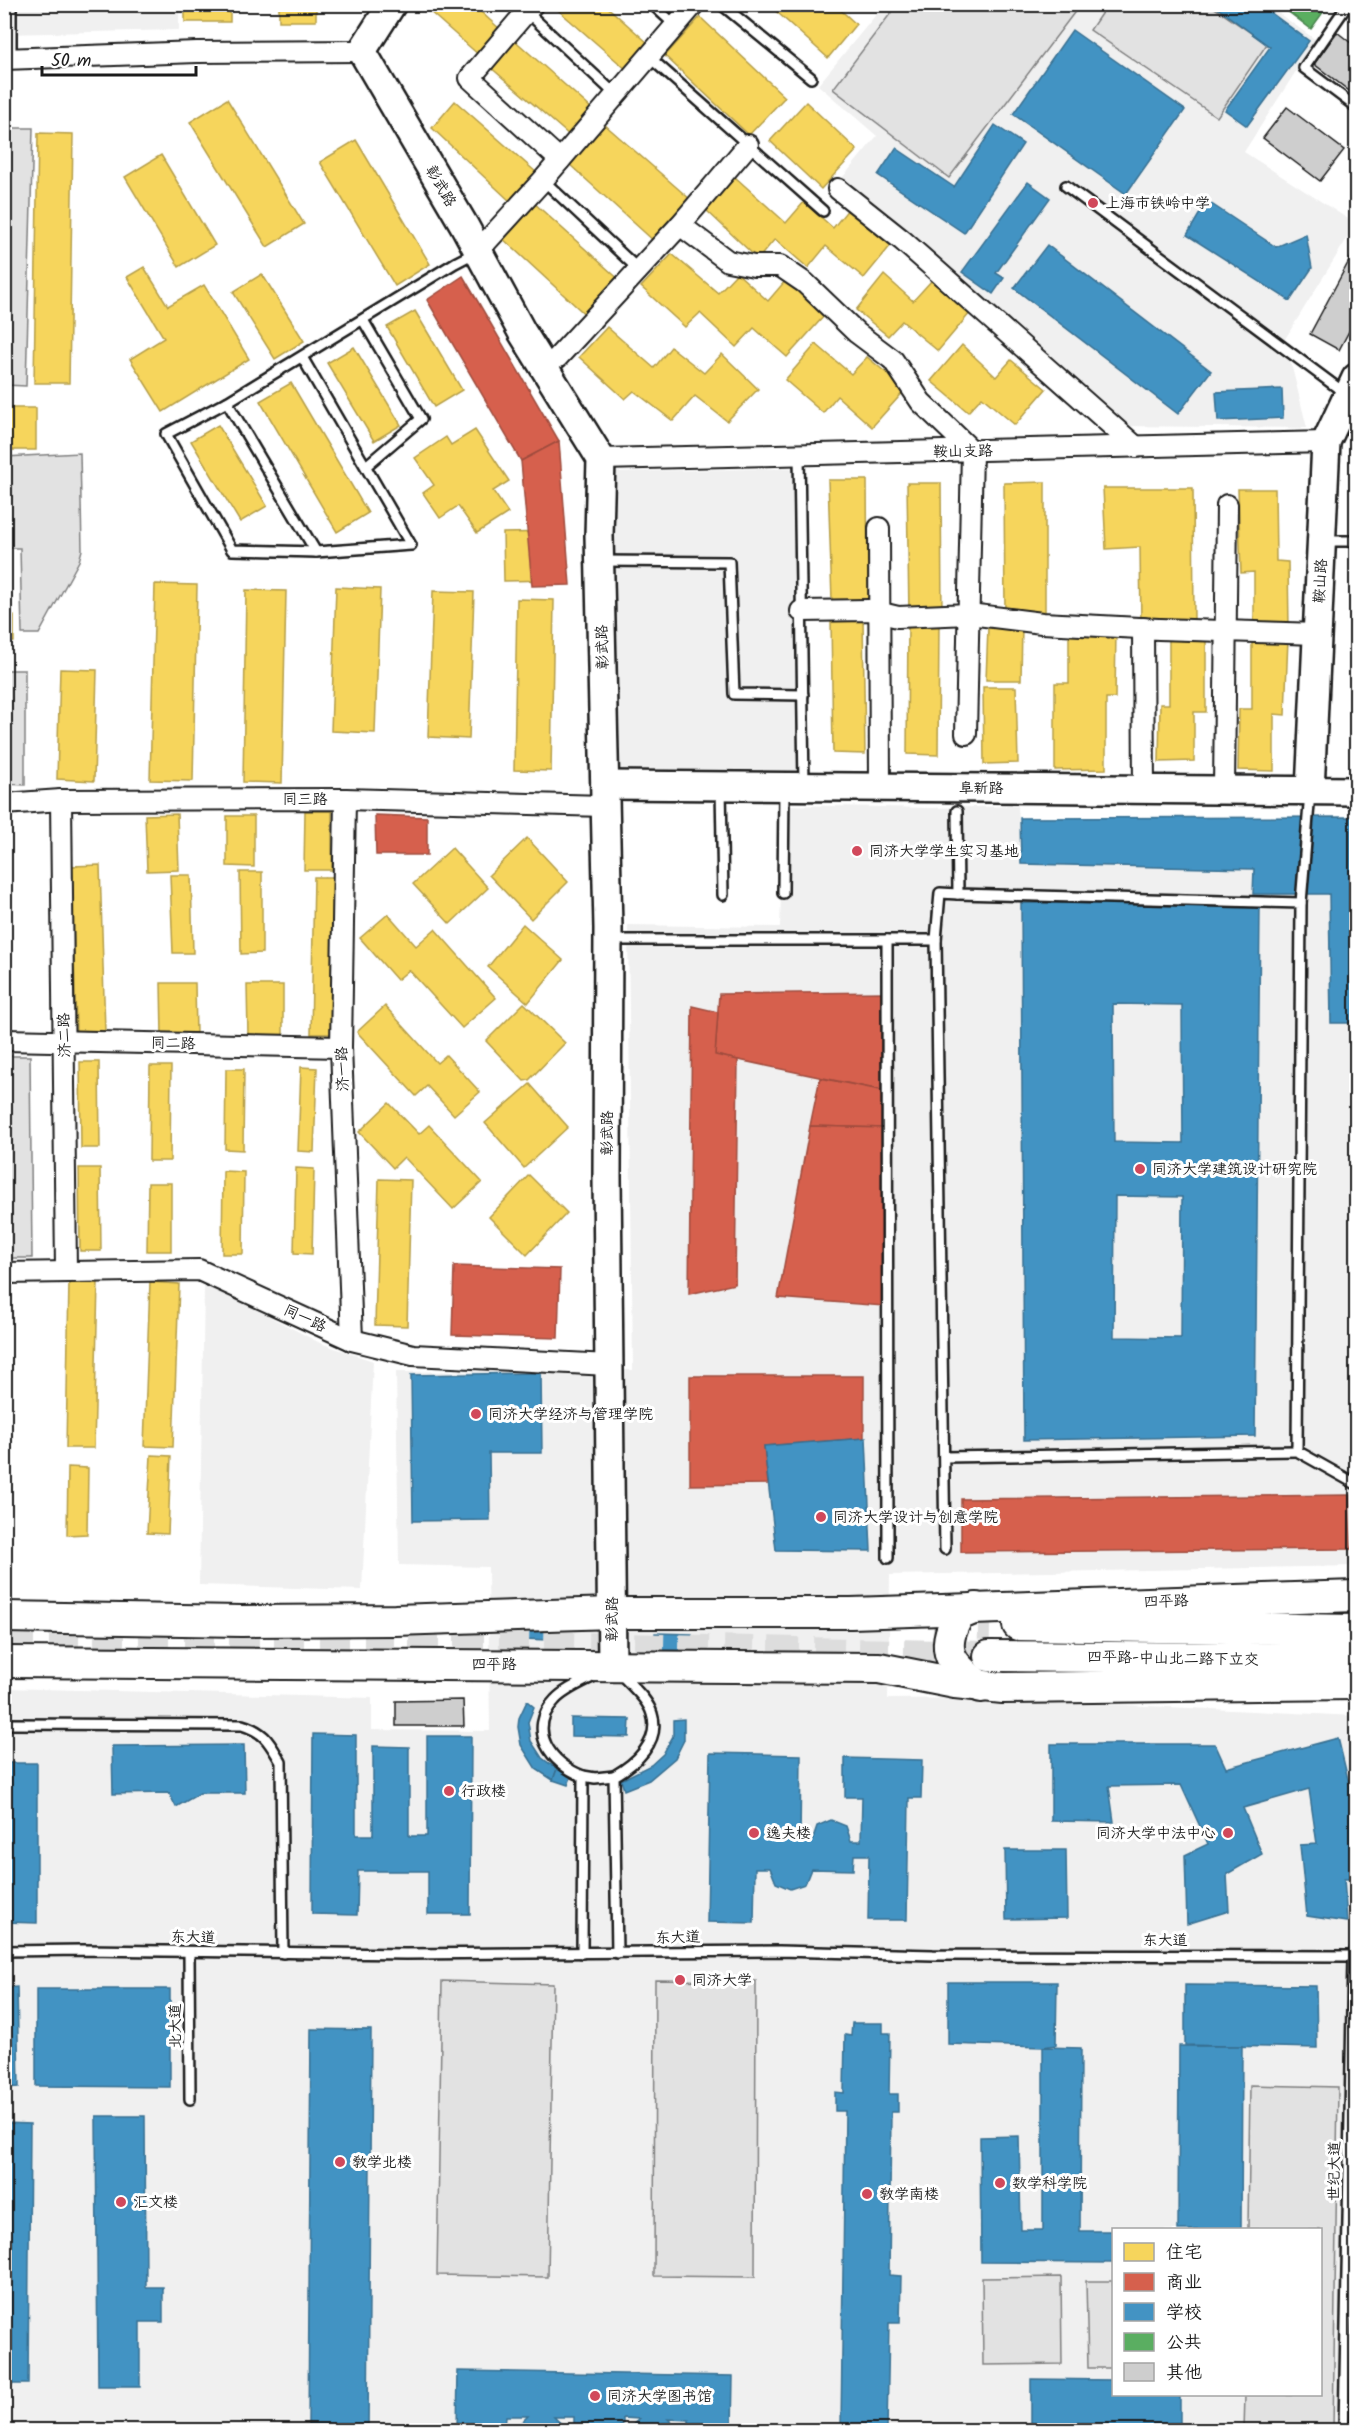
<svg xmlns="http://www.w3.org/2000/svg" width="1361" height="2435" font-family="Kalam,'LXGW WenKai TC',sans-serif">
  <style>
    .built { fill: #f0f0f0; fill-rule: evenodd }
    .green { fill: #e2e2e2; stroke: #7f7f7f; stroke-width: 1.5 }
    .homes { fill: #f6d55c; stroke: #b59e49; stroke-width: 1.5 }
    .shops { fill: #d6604d; stroke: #9e4c3e; stroke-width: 1.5 }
    .schools { fill: #4393c3; stroke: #376f91; stroke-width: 1.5; fill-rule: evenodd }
    .public { fill: #5aae61; stroke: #47824c; stroke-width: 1.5 }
    .building { fill: #cecece; stroke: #1c1c1c; stroke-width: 1.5 }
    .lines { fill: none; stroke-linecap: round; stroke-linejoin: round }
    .primary-tunnel { stroke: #ddd; stroke-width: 30; stroke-dasharray: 30 15; stroke-linecap: butt }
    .lane-casing { stroke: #1c1c1c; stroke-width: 14 }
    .street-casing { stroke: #1c1c1c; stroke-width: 24 }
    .secondary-casing { stroke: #1c1c1c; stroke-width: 32 }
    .primary-casing { stroke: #1c1c1c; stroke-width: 34 }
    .lane { stroke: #fff; stroke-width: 9 }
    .street { stroke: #fff; stroke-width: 20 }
    .secondary { stroke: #fff; stroke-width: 27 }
    .primary { stroke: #fff; stroke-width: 30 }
    .poi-dot { fill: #d1495b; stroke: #fff; stroke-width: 2 }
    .labels { text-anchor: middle; stroke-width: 6; stroke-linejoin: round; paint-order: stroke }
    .street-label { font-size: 15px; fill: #1c1c1c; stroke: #fff }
    .poi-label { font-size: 15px; fill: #1c1c1c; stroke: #fff; text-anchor: start }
  </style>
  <rect width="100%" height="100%" fill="#fff"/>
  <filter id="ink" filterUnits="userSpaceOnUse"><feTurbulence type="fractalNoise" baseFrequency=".0167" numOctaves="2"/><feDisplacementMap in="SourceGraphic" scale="12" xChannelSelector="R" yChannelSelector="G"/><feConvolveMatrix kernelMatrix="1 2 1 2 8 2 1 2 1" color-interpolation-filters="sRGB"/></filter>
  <g filter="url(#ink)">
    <g class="built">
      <path d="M4,5H179V30L5,34Z"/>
      <path d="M884,5H1267L1316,40L1244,152L1356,224L1285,339L1307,428L1120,426L838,183L877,136L818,85Z"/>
      <path d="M799,468L803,772L618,769L612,472Z"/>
      <path d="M784,805L930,808L1018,806L1022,864L1254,869L1253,894H1329L1331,1023H1356V1566L890,1575L888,1699L980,1698L1356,1716V2430H5V1688L372,1698V1730L490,1731L488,1567L399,1565L396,1372L633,1370L628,925L780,927ZM1114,2230H1320V2394H1114Z"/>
      <path d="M204,1286L242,1302L320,1343L373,1361L362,1590L199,1585Z"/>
    </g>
    <g class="green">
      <path d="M897,5V4L1080,5L949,178L833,89Z"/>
      <path d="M1107,5H1210L1267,44L1217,117L1090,30Z"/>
      <path d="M5,128H33L26,386L5,385Z"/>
      <path d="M80,453L82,550L79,561L39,634H22L20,548H5V457Z"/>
      <path d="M5,670H25V785L5,784Z"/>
      <path d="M4,1056H30L32,1258H5Z"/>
      <path d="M655,1980L756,1981L755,2277L654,2276Z"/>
      <path d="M442,1981L553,1984L548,2277L437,2275Z"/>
      <path d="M1250,2085L1338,2087L1333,2430H1244L1245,2395L1320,2394V2230L1248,2229Z"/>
      <path d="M1061,2277L1062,2364L983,2365L982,2278Z"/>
      <path d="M1086,2281H1113V2368H1088Z"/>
    </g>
    <g class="homes">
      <rect x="185" y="4" width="45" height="18"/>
      <path d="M279,4H321V7H316V21H279Z"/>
      <path d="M435,4H472L501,30L480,56L429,11Z"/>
      <path d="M551,4H604L648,43L627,70Z"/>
      <path d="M768,4H834L856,24L828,58Z"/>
      <path d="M700,17L785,97L749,135L665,56Z"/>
      <path d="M511,37L592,109L569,135L489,66Z"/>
      <path d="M227,99L304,224L267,247L190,122Z"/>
      <path d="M455,101L537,173L512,203L432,128Z"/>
      <path d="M806,102L857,150L821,189L770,141Z"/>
      <path d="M604,124L691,200L655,242L569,164Z"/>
      <path d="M38,133L73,134L69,383H34Z"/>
      <path d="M356,140L430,264L395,286L320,162Z"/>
      <path d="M161,155L215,245L179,267L125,177Z"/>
      <path d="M735,177L786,223L804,202L833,228L853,203L896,239L864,278L826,246L808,268L775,239L758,259L706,210Z"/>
      <path d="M533,202L623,283L591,320L501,237Z"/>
      <path d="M672,254L718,293L737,273L768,301L786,280L825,315L787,357L754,328L736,347L700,313L685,327L641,287Z"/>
      <path d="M144,267L168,306L204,285L249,359L163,412L130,359L164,338L127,277Z"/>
      <path d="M262,274L304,341L275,359L233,292Z"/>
      <path d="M884,275L913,301L932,280L970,313L938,351L902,321L888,336L856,310Z"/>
      <path d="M415,311L462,390L434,407L387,327Z"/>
      <path d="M607,327L654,368L671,347L704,373L722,354L758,389L727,421L695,396L673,421L634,391L625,399L579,357Z"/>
      <path d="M816,344L851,374L867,357L906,389L872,427L837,396L823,413L785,380Z"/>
      <path d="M962,345L996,377L1011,360L1046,389L1015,425L982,397L968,412L931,381Z"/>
      <path d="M354,347L401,425L374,441L327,363Z"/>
      <path d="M291,383L368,513L337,532L260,401Z"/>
      <rect x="4" y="408" width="32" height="42"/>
      <path d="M218,425L267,506L240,522L191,441Z"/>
      <path d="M475,430L509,481L493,491L508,513L477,533L458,506L440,518L423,493L434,485L415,458L446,437L451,445Z"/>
      <path d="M828,480H867L868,600L832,601Z"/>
      <path d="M1045,482V615L1005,614L1004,483Z"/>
      <path d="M907,483H941L942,614L909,615Z"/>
      <path d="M1103,488H1193L1194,623H1141L1140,547L1106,549Z"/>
      <path d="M1238,489H1275L1276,561L1288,562L1289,629H1254V572L1241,573Z"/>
      <path d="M554,532L555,580L504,581L503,533Z"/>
      <path d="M1355,555H1356V591H1354Z"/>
      <path d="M155,584L197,585L193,781L150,780Z"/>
      <path d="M336,587L380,589L375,733L331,731Z"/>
      <path d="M246,590L286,591L282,783L243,782Z"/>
      <path d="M433,591L474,592L469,739L428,737Z"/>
      <path d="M517,599L554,600L551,771L514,770Z"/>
      <path d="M4,605L5,616H14V642H4Z"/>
      <path d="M831,619H863L865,754L833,753Z"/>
      <path d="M908,622L939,623L938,755L907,754Z"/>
      <path d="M1022,626L1021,680H986L988,627Z"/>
      <path d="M1069,630H1116L1115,698H1106V769L1055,770V683H1069Z"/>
      <path d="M1169,634H1206V712H1194V761L1159,762L1160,704H1169Z"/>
      <path d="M1354,636H1356V671H1355Z"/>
      <path d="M1252,638H1288L1285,715L1274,714V771L1238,770L1239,709H1252Z"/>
      <path d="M60,669L97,670L94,781L57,779Z"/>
      <path d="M983,687H1016L1018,763L984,764Z"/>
      <path d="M1352,717H1356V750H1353Z"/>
      <path d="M305,811H332V870H304Z"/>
      <path d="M177,814L179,870L147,871L145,815Z"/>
      <path d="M227,816H254V867L227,866Z"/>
      <path d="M527,838L568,882L531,919L489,875Z"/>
      <path d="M452,848L488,888L450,924L413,884Z"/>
      <path d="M100,865L105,1032H76L72,866Z"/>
      <path d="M240,872H262V953L241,954Z"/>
      <path d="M170,875H191L193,953H173Z"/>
      <path d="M314,877H336L333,1034H311Z"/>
      <path d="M388,914L416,946L435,929L496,998L462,1028L409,970L397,980L360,938Z"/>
      <path d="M523,924L563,960L528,1003L488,967Z"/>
      <path d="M161,983H195L196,1035H162Z"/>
      <path d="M247,985H283V1036H248Z"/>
      <path d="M524,1003L565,1043L529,1080L524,1081L486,1041Z"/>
      <path d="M385,1006L437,1063L446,1055L480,1092L454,1115L427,1086L416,1096L357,1032Z"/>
      <path d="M80,1062H99L100,1148H81Z"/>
      <path d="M150,1066H171L170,1161H149Z"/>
      <path d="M301,1067L317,1068L314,1152L298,1151Z"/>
      <path d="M226,1069H244L243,1150L225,1149Z"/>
      <path d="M530,1084L568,1127L524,1168L485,1123Z"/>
      <path d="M389,1103L419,1134L429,1125L482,1182L453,1209L404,1157L393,1168L359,1132Z"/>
      <path d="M79,1168H100L101,1251H80Z"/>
      <path d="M296,1168L314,1169L312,1254L294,1253Z"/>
      <path d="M223,1171L244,1172L243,1254H222Z"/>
      <path d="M529,1175L567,1213L527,1255L489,1217Z"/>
      <path d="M379,1179L411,1180L407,1326L375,1325Z"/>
      <path d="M148,1183H171V1251H147Z"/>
      <path d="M69,1281L98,1282L94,1448H66Z"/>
      <path d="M150,1282L179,1284L173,1447L144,1446Z"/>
      <path d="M151,1455L171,1456L168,1534L147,1533Z"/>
      <path d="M68,1467L88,1468L87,1534L67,1535Z"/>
    </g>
    <g class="shops">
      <path d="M463,276L559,441L521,461L427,300Z"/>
      <path d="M559,441L570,585L532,586L521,461Z"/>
      <path d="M375,815L427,817V855H376Z"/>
      <path d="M886,992L885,1091L715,1055L719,994Z"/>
      <path d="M692,1006L718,1012L715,1055L738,1060L735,1284L689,1294Z"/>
      <path d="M820,1078L885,1091V1128L810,1126Z"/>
      <path d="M810,1126L885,1128L884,1306L778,1298Z"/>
      <path d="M454,1266L560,1269L558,1338L452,1335Z"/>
      <path d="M690,1376H864V1438L764,1446L768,1484L690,1485Z"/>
      <path d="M1349,1495L1351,1549L961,1552V1499Z"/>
    </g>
    <g class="schools">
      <path d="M1212,4H1259L1309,41L1247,126L1225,110L1270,47Z"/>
      <path d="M1072,30L1185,110L1126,194L1013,114Z"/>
      <path d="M995,125L1023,144L964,233L878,175L896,148L954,187Z"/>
      <path d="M1028,182L1050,198L996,273L1004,278L993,294L962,272Z"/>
      <path d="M1207,201L1276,247L1306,234L1312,268L1290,301L1187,235Z"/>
      <path d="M1047,245L1211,371L1178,414L1014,288Z"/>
      <path d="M1282,389L1283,418L1218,421L1216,392Z"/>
      <path d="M1356,817V1023H1331L1329,894H1253L1254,869L1021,864L1020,818Z"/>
      <path d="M1021,903L1260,905L1255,1436L1024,1440ZM1113,1004L1182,1005L1183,1143L1114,1142ZM1115,1196L1182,1197L1181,1338L1114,1337Z"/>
      <path d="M541,1373L542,1453H489L490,1520L413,1521L411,1375Z"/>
      <path d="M866,1438L871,1551L776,1550L764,1446Z"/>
      <path d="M524,1630L549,1631L548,1640L524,1639Z"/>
      <path d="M655,1633L692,1634V1653L655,1652Z"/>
      <path d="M527,1701L534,1707L528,1722L531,1741L542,1758L557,1769L553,1780L536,1769L521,1745L518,1727L519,1718Z"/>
      <path d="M571,1718L630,1719L629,1737L571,1736Z"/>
      <path d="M684,1719V1740L675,1758L649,1780L624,1790L621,1780L651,1765L663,1754L673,1736V1720Z"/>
      <path d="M313,1734L356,1735V1835H373V1746L409,1747V1836H427V1736H471L470,1914H428V1871H358L357,1915L312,1914Z"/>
      <path d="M1338,1738L1356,1812V1879H1344L1347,1922L1307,1916L1300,1845L1317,1844L1309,1789L1243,1808L1262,1854L1227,1874L1229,1911L1187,1924L1185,1855L1208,1844L1181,1785L1109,1786L1114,1822L1051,1821V1744H1215L1226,1768Z"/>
      <path d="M244,1745L245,1793H200L176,1807L169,1793L113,1794L112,1746Z"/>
      <path d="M710,1753L801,1755L800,1840L812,1841L817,1826L831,1820L846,1826L851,1841H861L862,1797H845V1758L922,1760L921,1798H909L907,1920H868L869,1855H854L853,1870L811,1869L805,1884L790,1889L776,1883L770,1868H755L754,1923L707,1922Z"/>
      <path d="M4,1763H37V1923L4,1922Z"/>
      <path d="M557,1769L572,1775L568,1785L553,1780Z"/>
      <path d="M1005,1850H1066L1067,1918L1006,1919Z"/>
      <path d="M948,1982H1057L1056,2045L1043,2047L948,2044Z"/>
      <path d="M1185,1985L1316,1986L1317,2048L1185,2045Z"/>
      <path d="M17,1987L19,2087L4,2088V1988Z"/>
      <path d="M36,1989H170V2087L36,2086Z"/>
      <path d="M852,2023H883V2033H890L889,2094H898V2112H891L889,2275L901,2276L900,2323H889L887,2430H841L845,2111H835V2092L844,2093L845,2035L851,2036Z"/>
      <path d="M311,2029L371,2030L368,2430H308Z"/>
      <path d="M1179,2046H1242L1241,2230H1178Z"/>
      <path d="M1043,2047L1081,2048L1080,2231H1114V2263L981,2262L980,2137L1019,2136L1021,2230H1043Z"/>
      <path d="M96,2116H145L146,2287H163V2322H140V2386H98Z"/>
      <path d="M4,2123L30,2124L28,2384H4Z"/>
      <path d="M458,2371L733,2376L732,2430H689V2420L668,2419L680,2430H627L639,2419L623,2418V2424L616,2430H575L578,2427L574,2423V2417H554L568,2430H513L528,2416H506L505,2430H457Z"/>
      <path d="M1031,2379L1114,2380V2394H1180V2430H1031Z"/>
      <rect x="30" y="2427" width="44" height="3"/>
    </g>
    <path class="public" d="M1278,4H1329L1311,29Z"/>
    <g class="building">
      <path d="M1337,32L1356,47V96L1314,64Z"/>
      <path d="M1287,107L1344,150L1320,181L1263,138Z"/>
      <path d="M1356,248V318L1339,350L1310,334Z"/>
      <path d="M463,1700L464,1726H396V1701Z"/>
    </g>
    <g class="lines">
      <g class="primary-tunnel">
        <path d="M933,1624L990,1625"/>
        <path d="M4,1645L526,1646L989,1656"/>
      </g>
      <defs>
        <g id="lane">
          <path d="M652,4L675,25"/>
          <path d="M721,4L811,78"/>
          <path d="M1348,4L1304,68L1356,107"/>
          <path d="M527,12L615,94"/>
          <path d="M648,56L823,211"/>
          <path d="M11,59V4"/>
          <path d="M543,180L639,270"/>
          <path d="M1066,186L1346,394"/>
          <path d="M363,320L421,419L366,466"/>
          <path d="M302,357L411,545L316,552L227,402L455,263L476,252"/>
          <path d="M227,402L166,434L232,550L316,552"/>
          <path d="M799,455L804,785"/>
          <path d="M1323,541H1356"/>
          <path d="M602,561L729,562L734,694L803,695"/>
          <path d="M721,789L723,895"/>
          <path d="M957,811L958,894L1301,903L1297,1451L1356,1484"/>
          <path d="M783,893L784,790"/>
          <path d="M1301,903L1310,792"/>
          <path d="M610,940H936L945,1549"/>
          <path d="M887,940L888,1558"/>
          <path d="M936,940L940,893L958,894"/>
          <path d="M945,1457L1297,1451"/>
          <path d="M4,1724L242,1725C265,1732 269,1742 281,1762L283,1953"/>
          <path d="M583,1776L595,1778L614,1776"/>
          <path d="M4,1951L83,1950L406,1954L779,1951L933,1955L1353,1956"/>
          <path d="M189,1953L190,2099"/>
          <path d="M582,1953L583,1776C551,1764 526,1730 555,1700C565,1689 583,1682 596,1675"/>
          <path d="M617,1953L614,1776C635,1764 661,1742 652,1714C648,1699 631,1686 621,1674"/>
          <path d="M1344,2430L1353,1956L1356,1949"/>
        </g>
        <g id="street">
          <path d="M533,4L470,78L560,160"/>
          <path d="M4,59L197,52L362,51"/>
          <path d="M838,189L902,240L1136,447"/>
          <path d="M680,225L748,145"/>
          <path d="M478,251L543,180L694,4"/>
          <path d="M557,358L680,225L728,261L754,266H780L805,283L857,333L893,360L921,402L972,451L966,734"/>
          <path d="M601,459L1326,442"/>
          <path d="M879,528L880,788"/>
          <path d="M801,611L869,610L898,617L969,614L1042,623L1159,629L1317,634"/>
          <path d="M1143,628L1144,790"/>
          <path d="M1224,790L1227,505"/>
          <path d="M345,799L341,1047L352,1340"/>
          <path d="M61,800L66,1271"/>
          <path d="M4,804L61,800L345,799L605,806"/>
          <path d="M4,1040L341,1047"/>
          <path d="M4,1273L199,1270L352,1340L413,1355L609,1365"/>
        </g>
        <g id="secondary">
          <path d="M392,4L362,51L464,225L522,332L601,459L599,536L608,928L607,1177L612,1665"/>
          <path d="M605,785L1356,791"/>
          <path d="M1310,791L1326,442L1356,378"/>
        </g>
        <g id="primary">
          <path d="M976,1608L959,1615C938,1650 951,1665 981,1687"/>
          <path d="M4,1617L241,1621L395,1620L613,1613H851L1356,1596"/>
          <path d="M1018,1625L1356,1630"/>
          <path d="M989,1656L1356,1659"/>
          <path d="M4,1662L879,1668L955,1683L1003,1688L1356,1684"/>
        </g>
      </defs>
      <use href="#lane" class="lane-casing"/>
      <use href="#street" class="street-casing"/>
      <use href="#secondary" class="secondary-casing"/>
      <use href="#primary" class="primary-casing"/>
      <use href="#lane" class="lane"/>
      <use href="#street" class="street"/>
      <use href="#secondary" class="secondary"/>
      <use href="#primary" class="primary"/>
    </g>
  </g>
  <g class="poi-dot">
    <circle cx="1093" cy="203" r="6"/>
    <circle cx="857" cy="851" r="6"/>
    <circle cx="1140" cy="1169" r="6"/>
    <circle cx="476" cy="1414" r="6"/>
    <circle cx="821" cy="1517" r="6"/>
    <circle cx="449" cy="1791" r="6"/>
    <circle cx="754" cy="1833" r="6"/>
    <circle cx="1228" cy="1833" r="6"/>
    <circle cx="680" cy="1980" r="6"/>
    <circle cx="340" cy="2162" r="6"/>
    <circle cx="1000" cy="2183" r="6"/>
    <circle cx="867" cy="2194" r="6"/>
    <circle cx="121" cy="2202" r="6"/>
    <circle cx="595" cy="2396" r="6"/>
  </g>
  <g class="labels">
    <g class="street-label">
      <text transform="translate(441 186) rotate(60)" y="5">彰武路</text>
      <text transform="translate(963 451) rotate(-1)" y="5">鞍山支路</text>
      <text transform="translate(1320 581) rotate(-87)" y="5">鞍山路</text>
      <text transform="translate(602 647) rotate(-91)" y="5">彰武路</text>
      <text x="981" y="793">阜新路</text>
      <text x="305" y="804">同三路</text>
      <text transform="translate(64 1035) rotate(-91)" y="5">济二路</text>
      <text transform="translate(173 1043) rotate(1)" y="5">同二路</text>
      <text transform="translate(342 1069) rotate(-92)" y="5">济一路</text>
      <text transform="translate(607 1133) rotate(-90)" y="5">彰武路</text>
      <text transform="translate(305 1318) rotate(25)" y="5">同一路</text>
      <text transform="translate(1166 1601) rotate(-2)" y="5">四平路</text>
      <text transform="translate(612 1619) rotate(-90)" y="5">彰武路</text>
      <text transform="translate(1173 1658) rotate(1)" y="5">四平路-中山北二路下立交</text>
      <text x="494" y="1669">四平路</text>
      <text transform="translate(193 1937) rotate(1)" y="5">东大道</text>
      <text transform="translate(678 1937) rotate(-1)" y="5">东大道</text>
      <text x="1165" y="1945">东大道</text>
      <text transform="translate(175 2026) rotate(-90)" y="5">北大道</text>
      <text transform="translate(1334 2171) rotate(-89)" y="5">世纪大道</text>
    </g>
    <g class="poi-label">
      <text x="1105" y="208">上海市铁岭中学</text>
      <text x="869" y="856">同济大学学生实习基地</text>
      <text x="1152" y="1174">同济大学建筑设计研究院</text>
      <text x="488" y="1419">同济大学经济与管理学院</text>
      <text x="833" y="1522">同济大学设计与创意学院</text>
      <text x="461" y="1796">行政楼</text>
      <text x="766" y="1838">逸夫楼</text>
      <text x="1216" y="1838" text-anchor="end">同济大学中法中心</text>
      <text x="692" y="1985">同济大学</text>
      <text x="352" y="2167">教学北楼</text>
      <text x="1012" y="2188">数学科学院</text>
      <text x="879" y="2199">教学南楼</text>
      <text x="133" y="2207">汇文楼</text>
      <text x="607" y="2401">同济大学图书馆</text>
    </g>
  </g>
  <rect width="1361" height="2435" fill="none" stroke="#fff" stroke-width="24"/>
  <rect x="12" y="12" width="1337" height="2411" fill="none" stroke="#1c1c1c" stroke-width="2" filter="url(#ink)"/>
  <rect x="1112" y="2228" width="210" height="168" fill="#ffffff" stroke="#a4a4a4" stroke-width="1.5"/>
  <rect x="1124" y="2243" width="30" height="18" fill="#f6d55c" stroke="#a4a4a4" stroke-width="1.5"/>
  <text x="1166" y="2258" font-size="18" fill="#1c1c1c">住宅</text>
  <rect x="1124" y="2273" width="30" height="18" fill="#d6604d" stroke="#a4a4a4" stroke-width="1.5"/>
  <text x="1166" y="2288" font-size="18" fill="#1c1c1c">商业</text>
  <rect x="1124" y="2303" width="30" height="18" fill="#4393c3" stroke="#a4a4a4" stroke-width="1.5"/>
  <text x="1166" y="2318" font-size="18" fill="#1c1c1c">学校</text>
  <rect x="1124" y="2333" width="30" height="18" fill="#5aae61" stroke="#a4a4a4" stroke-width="1.5"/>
  <text x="1166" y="2348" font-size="18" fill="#1c1c1c">公共</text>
  <rect x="1124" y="2363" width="30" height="18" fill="#cecece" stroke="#a4a4a4" stroke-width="1.5"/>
  <text x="1166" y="2378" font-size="18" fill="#1c1c1c">其他</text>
  <path d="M42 66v9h154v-9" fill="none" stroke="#1c1c1c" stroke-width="3"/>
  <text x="51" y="66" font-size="18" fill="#1c1c1c" stroke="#ffffff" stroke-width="4.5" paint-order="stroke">50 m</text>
</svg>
